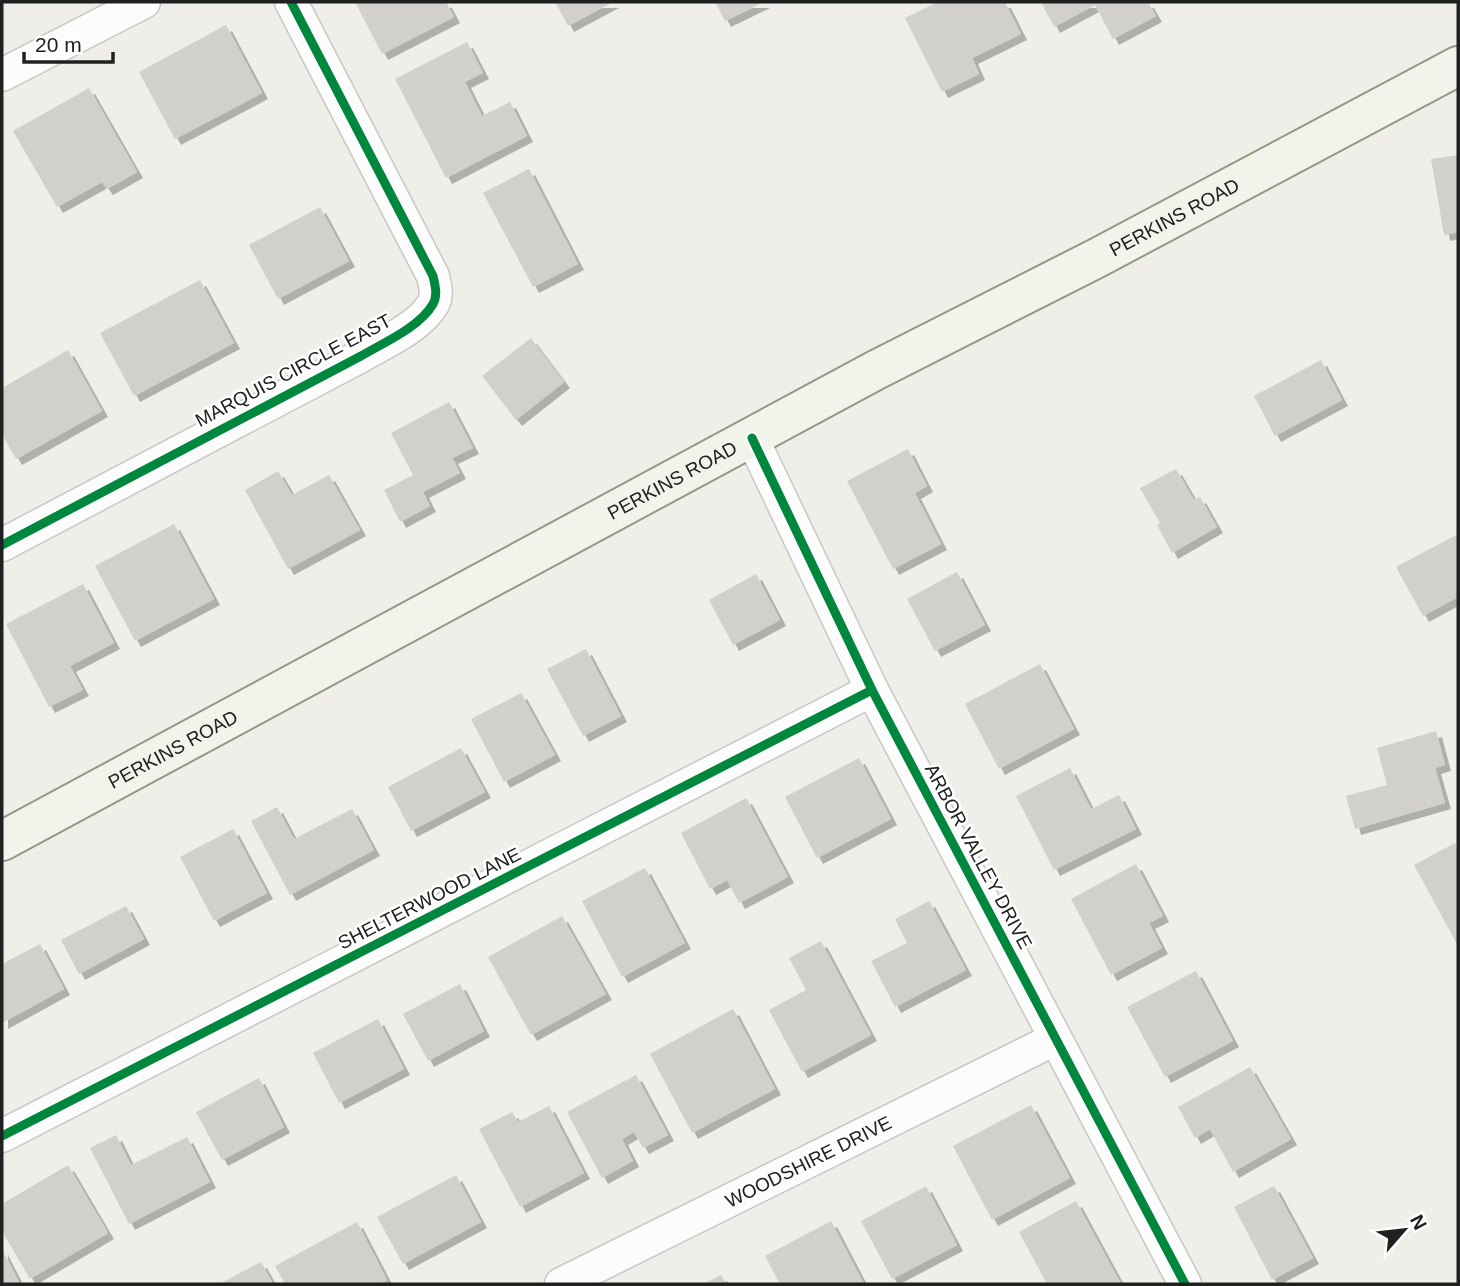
<svg xmlns="http://www.w3.org/2000/svg" width="1460" height="1286" font-family="Helvetica,sans-serif">
  <style>
    .building { fill: #d1d0cc; filter: url(#shadow) }
    .lines { fill: none; stroke-linecap: round; stroke-linejoin: round }
    .minor-casing { stroke: #c7c7c5; stroke-width: 35 }
    .secondary-casing { stroke: #929980; stroke-width: 42 }
    .minor { stroke: #fdfcfc; stroke-width: 32 }
    .secondary { stroke: #f2f4ec; stroke-width: 38 }
    .cycleway-casing { stroke: #fff; stroke-width: 13 }
    .cycleway { stroke: #00873e; stroke-width: 9 }
    .labels { text-anchor: middle; stroke-width: 5; stroke-linejoin: round; paint-order: stroke }
    .street-label { font-size: 19px; fill: #202020; stroke: #fff }
  </style>
  <defs>
    <filter id="shadow"><feDropShadow dx="6" dy="6" stdDeviation="0" flood-color="#0004"/></filter>
  </defs>
  <rect width="100%" height="100%" fill="#efeee9"/>
  <g class="building">
    <path d="M355,2H446L454,17L382,54Z"/>
    <path d="M555,2H613L568,26Z"/>
    <path d="M715,2H764L725,21Z"/>
    <path d="M938,2H1005L1021,34L972,58L979,74L942,92L905,18Z"/>
    <path d="M1041,2H1148L1156,16L1113,39L1095,5L1054,27Z"/>
    <path d="M226,25L262,93L175,139L139,72Z"/>
    <path d="M467,42L483,73L465,82L482,116L510,102L527,136L446,178L395,79Z"/>
    <path d="M89,88L137,172L107,189L102,182L57,207L13,131Z"/>
    <path d="M1458,155V232L1444,235L1431,159Z"/>
    <path d="M529,169L578,264L533,287L483,193Z"/>
    <path d="M320,207L349,261L278,299L249,245Z"/>
    <path d="M200,280L234,343L134,396L100,333Z"/>
    <path d="M531,338L564,382L516,420L482,376Z"/>
    <path d="M68,350L102,411L16,459L2,434V388Z"/>
    <path d="M1321,360L1342,400L1275,436L1254,396Z"/>
    <path d="M449,402L473,448L452,458L460,473L423,492L430,506L400,522L384,490L413,475L391,433Z"/>
    <path d="M908,449L927,486L915,493L941,544L893,569L847,481Z"/>
    <path d="M1176,469L1194,500L1200,497L1217,527L1172,553L1157,525L1160,523L1140,488Z"/>
    <path d="M278,471L292,495L329,475L360,530L288,569L245,490Z"/>
    <path d="M174,524L214,599L135,641L95,566Z"/>
    <path d="M1458,534V597L1423,616L1396,567Z"/>
    <path d="M957,572L985,625L935,651L907,599Z"/>
    <path d="M756,574L780,620L733,645L709,600Z"/>
    <path d="M83,584L114,643L70,666L83,690L49,707L6,624Z"/>
    <path d="M586,649L621,716L583,736L547,669Z"/>
    <path d="M1040,664L1074,729L999,769L965,704Z"/>
    <path d="M521,693L555,755L504,782L471,719Z"/>
    <path d="M1436,731L1445,765L1435,768L1445,803L1355,829L1346,796L1387,785L1377,748Z"/>
    <path d="M461,748L485,792L411,831L388,787Z"/>
    <path d="M859,758L891,819L817,858L785,797Z"/>
    <path d="M1070,768L1091,809L1119,795L1136,829L1054,870L1016,796Z"/>
    <path d="M746,798L788,877L739,903L727,880L710,889L681,833Z"/>
    <path d="M277,807L294,839L352,809L374,850L290,895L251,821Z"/>
    <path d="M233,829L267,893L214,921L180,857Z"/>
    <path d="M1455,843L1458,848V946L1414,865Z"/>
    <path d="M1136,864L1163,916L1149,923L1162,948L1111,975L1071,899Z"/>
    <path d="M645,868L685,943L622,977L582,901Z"/>
    <path d="M929,901L966,970L895,1007L871,961L907,943L895,919Z"/>
    <path d="M126,906L144,939L79,974L61,940Z"/>
    <path d="M562,916L606,994L531,1035L488,957Z"/>
    <path d="M821,941L871,1035L802,1072L769,1010L806,990L789,958Z"/>
    <path d="M40,944L64,989L2,1023V964Z"/>
    <path d="M1196,971L1233,1041L1165,1077L1127,1007Z"/>
    <path d="M460,984L484,1031L428,1061L403,1014Z"/>
    <path d="M733,1009L775,1089L692,1133L650,1054Z"/>
    <path d="M378,1019L404,1069L339,1103L313,1053Z"/>
    <path d="M1250,1067L1291,1139L1233,1172L1210,1129L1195,1138L1178,1107Z"/>
    <path d="M636,1075L668,1135L643,1148L634,1132L622,1139L633,1161L602,1178L567,1112Z"/>
    <path d="M259,1078L284,1127L222,1160L196,1112Z"/>
    <path d="M1031,1105L1070,1178L992,1220L953,1146Z"/>
    <path d="M549,1106L584,1173L520,1207L479,1129L512,1112L518,1122Z"/>
    <path d="M116,1135L131,1165L187,1137L210,1182L129,1224L90,1148Z"/>
    <path d="M68,1165L108,1233L30,1279L2,1231V1204Z"/>
    <path d="M456,1175L481,1222L403,1264L377,1217Z"/>
    <path d="M926,1186L957,1245L892,1279L861,1221Z"/>
    <path d="M1274,1186L1313,1258L1272,1280L1234,1207Z"/>
    <path d="M1076,1201L1121,1284H1047L1019,1232Z"/>
    <path d="M831,1221L864,1284H780L765,1256Z"/>
    <path d="M357,1222L387,1280L379,1284H285L275,1266Z"/>
    <path d="M2,1249L20,1284H2Z"/>
    <path d="M261,1262L273,1284H219Z"/>
    <path d="M721,1275L726,1284H703Z"/>
  </g>
  <g class="lines">
    <defs>
      <g id="minor">
        <path d="M2,75L144,2"/>
        <path d="M752,438L872,690L1185,1284"/>
        <path d="M2,545L361,356C383,343 420,327 433,304C438,295 435,285 433,276L291,2"/>
        <path d="M2,1136L872,690"/>
        <path id="s1" d="M561,1284L1055,1039"/>
      </g>
      <g id="secondary">
        <path id="s2" d="M2,841L876,370L1097,258L1458,66"/>
      </g>
    </defs>
    <use href="#minor" class="minor-casing"/>
    <use href="#secondary" class="secondary-casing"/>
    <use href="#minor" class="minor"/>
    <use href="#secondary" class="secondary"/>
    <defs>
      <g id="cycleway">
        <path d="M752,438L872,690L1185,1284"/>
        <path d="M2,545L361,356C383,343 420,327 433,304C438,295 435,285 433,276L291,2"/>
        <path d="M2,1136L872,690"/>
      </g>
    </defs>
    <use href="#cycleway" class="cycleway-casing"/>
    <use href="#cycleway" class="cycleway"/>
  </g>
  <g class="labels">
    <g class="street-label">
      <text dy="7" stroke="none"><textPath href="#s2" startOffset="1328">PERKINS ROAD</textPath></text>
      <text transform="translate(293 370) rotate(-28)" y="7">MARQUIS CIRCLE EAST</text>
      <text dy="7" stroke="none"><textPath href="#s2" startOffset="761">PERKINS ROAD</textPath></text>
      <text dy="7" stroke="none"><textPath href="#s2" startOffset="194">PERKINS ROAD</textPath></text>
      <text transform="translate(979 856) rotate(62)" y="7">ARBOR VALLEY DRIVE</text>
      <text transform="translate(429 898) rotate(-27)" y="7">SHELTERWOOD LANE</text>
      <text dy="7" stroke="none"><textPath href="#s1" startOffset="276">WOODSHIRE DRIVE</textPath></text>
    </g>
  </g>
  <rect width="1460" height="1286" fill="none" stroke="#202020" stroke-width="7"/>
  <g transform="translate(1404 1230) rotate(62)" stroke="#ffffff" stroke-width="5" paint-order="stroke">
  <path d="M0-5L12 26L0 18L-12 26Z" fill="#202020"/>
  <text y="-10" font-size="19" font-weight="bold" text-anchor="middle" fill="#202020">N</text>
  </g>
  <path d="M24 52v10h89v-10" fill="none" stroke="#202020" stroke-width="3.5"/>
  <text x="35" y="52" font-size="21" fill="#202020" stroke="#ffffff" stroke-width="5" paint-order="stroke">20 m</text>
</svg>
